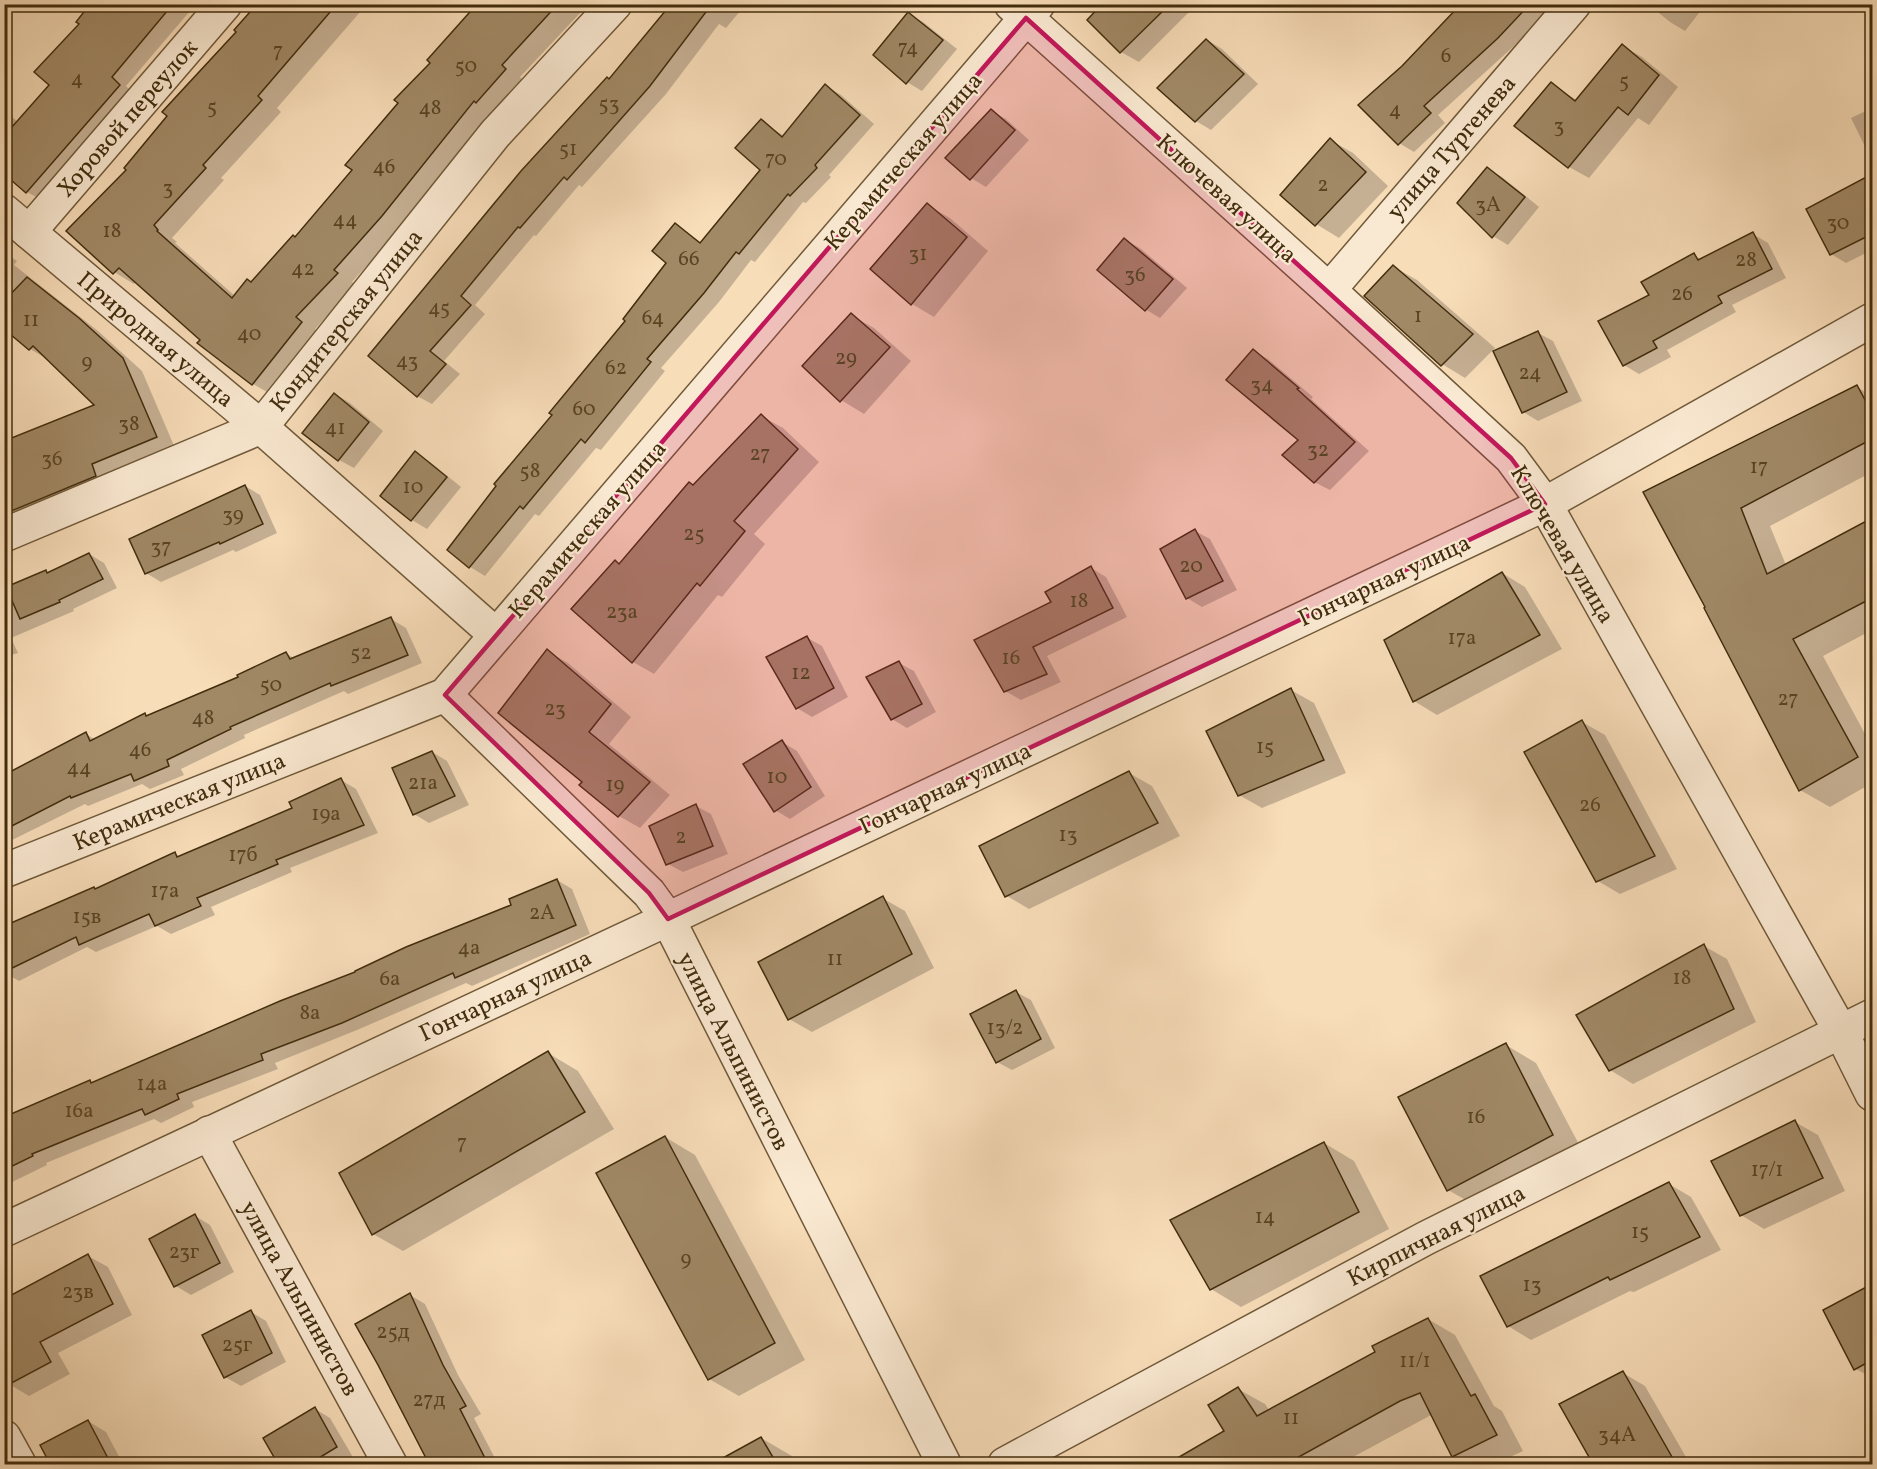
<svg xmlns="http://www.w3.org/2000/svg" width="1877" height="1469" font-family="Vollkorn,serif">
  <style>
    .shadow { fill: #0003 }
    .building { fill: #a18966; stroke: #422d0d; stroke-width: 1.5 }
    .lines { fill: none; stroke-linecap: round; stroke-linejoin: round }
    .minor-casing { stroke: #705938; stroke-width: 36 }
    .minor { stroke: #fae9d2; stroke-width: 33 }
    .marked { fill: #c2185b; fill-opacity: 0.2; stroke: #c2185b; stroke-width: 4.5; stroke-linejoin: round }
    .labels { text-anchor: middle; stroke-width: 4.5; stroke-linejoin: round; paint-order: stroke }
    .number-label { font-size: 21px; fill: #5a4423 }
    .street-label { font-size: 24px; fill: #422d0d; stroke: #fae9d2 }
  </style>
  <rect width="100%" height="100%" fill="#f8ddb9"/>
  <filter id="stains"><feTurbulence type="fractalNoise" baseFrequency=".00333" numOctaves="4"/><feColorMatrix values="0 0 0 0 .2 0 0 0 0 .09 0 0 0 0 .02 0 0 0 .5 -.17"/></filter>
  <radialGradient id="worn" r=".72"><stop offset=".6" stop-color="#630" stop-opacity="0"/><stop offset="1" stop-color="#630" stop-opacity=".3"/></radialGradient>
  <g class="shadow">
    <path d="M92,4H196L126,86L134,94L42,200L27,192L4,172V110L18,122L51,85Z"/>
    <path d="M260,4H367L277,108L281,112L221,178L224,180L172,238L177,242L175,243L235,296L252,283L296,238L354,170L471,13L461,4H615L600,23L581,12L520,77L524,81L402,227L352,282L356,285L315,329L321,334L272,395L253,384L199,343L202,339L136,281L134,284L114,272L128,169L170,116L165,112Z"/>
    <path d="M673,4H746L726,28L719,24L666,94L582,187L579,185L536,236L534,235L475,305L485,314L444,361L460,374L432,404L417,396L370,356L610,81Z"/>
    <path d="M822,4H836L832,10Z"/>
    <path d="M1104,4H1197L1139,62L1121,52Z"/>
    <path d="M1465,4H1547L1550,7L1513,47L1438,115L1445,123L1414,152L1399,143L1403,67Z"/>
    <path d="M1648,4H1706L1685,31L1670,22Z"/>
    <path d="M908,14L923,22L957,49L922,91L907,82Z"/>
    <path d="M1207,40L1222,49L1258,84L1211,130L1196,121Z"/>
    <path d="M1622,46L1642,57L1678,87L1649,125L1638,118L1589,178L1569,167L1516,126L1551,84L1578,101Z"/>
    <path d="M826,86L841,95L874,124L829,175L831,177L806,203L803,202L755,262L751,260L719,302L661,368L665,371L601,450L596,448L539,516L535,514L485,576L470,567L449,549L627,320L668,263L676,225L702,243L762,170L761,121L784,136Z"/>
    <path d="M1872,108V161L1851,118Z"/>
    <path d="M991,111L1006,119L1029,140L986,187L971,178Z"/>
    <path d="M1330,140L1353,153L1388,186L1339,238L1316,224Z"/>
    <path d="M1487,169L1502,177L1539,207L1508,245L1493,236Z"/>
    <path d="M1863,198L1872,219V250L1846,263L1831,254Z"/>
    <path d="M927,205L950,218L988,251L934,317L912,304Z"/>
    <path d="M1753,234L1768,243L1786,278L1732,305L1736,312L1667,350L1671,357L1639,374L1624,365L1652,296L1694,255L1702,260Z"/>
    <path d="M1125,240L1140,248L1187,288L1160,318L1145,309Z"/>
    <path d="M4,252L17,261L14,265L98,331L142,371L175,448L4,534V442L96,405L49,360L30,349L4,327Z"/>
    <path d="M1394,267L1417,280L1495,348L1465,378L1442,364Z"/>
    <path d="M851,315L874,328L911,361L864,414L841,400Z"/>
    <path d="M1538,333L1553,341L1582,401L1538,421L1523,412Z"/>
    <path d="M1253,351L1268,359L1313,397L1311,399L1369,451L1330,490L1314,482L1300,440Z"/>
    <path d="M1857,387L1872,396V472L1770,526L1786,565L1872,519V630L1823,656L1872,747V783L1830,807L1800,790L1707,607L1645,493Z"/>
    <path d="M335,394L350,403L383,431L354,468L339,460Z"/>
    <path d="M761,416L783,428L819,462L754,534L765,544L722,597L718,595L654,674L633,662L615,562L620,565Z"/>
    <path d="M415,453L430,462L461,487L427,529L412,520Z"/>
    <path d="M245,486L260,495L277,533L236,552L233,550L161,582L146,573Z"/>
    <path d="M1195,531L1210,539L1237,590L1202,607L1187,598Z"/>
    <path d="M89,554L104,563L117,588L73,609L74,611L11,638L18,653L4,657V590L46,572L49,574Z"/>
    <path d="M1091,568L1106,577L1127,617L1047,656L1061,682L1021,700L1005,691L1053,603Z"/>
    <path d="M1502,573L1525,587L1562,649L1437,715L1414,701Z"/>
    <path d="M391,619L406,628L422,663L348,694L344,691L244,735L245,738L181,769L184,775L150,789L142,784L88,806L85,804L4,844V775L86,734L96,740L145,714L149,717L240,678L286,653L295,659Z"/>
    <path d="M806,637L822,646L848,697L812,717L797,708Z"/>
    <path d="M547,651L568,663L631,717L609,744L670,795L640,828L619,816L581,785L584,782Z"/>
    <path d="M899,663L914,671L936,712L907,728L892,719Z"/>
    <path d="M1291,690L1314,703L1346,773L1262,808L1239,795Z"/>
    <path d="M1582,722L1605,735L1677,869L1620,894L1598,881Z"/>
    <path d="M782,742L797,751L825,796L790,819L775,810Z"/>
    <path d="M432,752L447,761L469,805L429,823L414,814Z"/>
    <path d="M1129,773L1152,786L1180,836L1029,909L1007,896Z"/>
    <path d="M341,780L356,789L378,833L290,868L292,872L211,907L215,915L171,934L157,926L96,952L87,947L19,981L4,972V927L96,890L175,854L181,857L294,809Z"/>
    <path d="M696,806L711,814L728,854L683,872L668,864Z"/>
    <path d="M557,880L572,889L590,934L472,986L466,983L357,1030L275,1063L278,1069L192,1102L194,1107L161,1123L154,1119L46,1163L47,1165L4,1186V1118L89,1082L92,1083L357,973L513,906Z"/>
    <path d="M882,898L905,911L934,968L812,1032L789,1019Z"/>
    <path d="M1704,946L1727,959L1756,1022L1633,1084L1610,1070L1578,1015Z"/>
    <path d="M1016,992L1031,1000L1055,1048L1012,1070L997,1062Z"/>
    <path d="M1506,1045L1536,1063L1583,1152L1478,1207L1448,1190Z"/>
    <path d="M548,1053L578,1071L614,1129L403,1251L373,1234Z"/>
    <path d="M1795,1122L1818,1135L1845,1191L1764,1229L1741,1215Z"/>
    <path d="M665,1137L695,1155L805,1360L739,1396L709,1379Z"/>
    <path d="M1324,1143L1354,1161L1389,1229L1241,1307L1211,1289Z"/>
    <path d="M1669,1184L1691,1197L1721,1250L1634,1292L1630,1291L1531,1340L1508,1326L1482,1276Z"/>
    <path d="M195,1216L210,1225L234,1272L191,1295L176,1286Z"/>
    <path d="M88,1256L108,1267L132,1315L58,1353L70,1374L29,1396L9,1384L4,1375V1299L13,1294L15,1296Z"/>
    <path d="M1872,1286V1378L1856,1369L1825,1311Z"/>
    <path d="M410,1295L425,1304L458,1375L481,1414L474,1418L498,1464H432L380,1364Z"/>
    <path d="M251,1312L266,1321L286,1362L241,1386L225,1377Z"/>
    <path d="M1428,1319L1455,1335L1494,1406L1502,1411L1523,1451L1495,1464H1467L1453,1456L1433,1414L1340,1464H1170L1226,1432L1238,1389L1265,1404L1269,1410L1377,1352Z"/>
    <path d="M1623,1373L1645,1386L1690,1464H1595L1561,1405Z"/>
    <path d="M315,1409L330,1418L357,1464H280L265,1438Z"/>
    <path d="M88,1421L106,1432L123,1464H52L42,1446Z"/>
    <path d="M761,1438L792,1456L797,1464H715Z"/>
  </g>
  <g class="building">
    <path d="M90,4H173L112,77L120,85L26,193L4,174V136L49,85L34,72L79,24L76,22Z"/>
    <path d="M257,4H337L258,96L262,100L203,165L206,168L154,225L158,230L157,231L232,298L247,279L251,282L293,235L295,237L352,170L345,165L398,103L394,100L430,63L427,60L477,4H558L502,65L506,69L476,103L474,101L382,216L334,270L338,273L296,317L302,322L252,385L197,343L200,340L119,268L113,274L66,231L126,170L124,168L167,116L162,112L236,32L234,30Z"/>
    <path d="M671,4H712L650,86L567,180L564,177L520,228L518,227L461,296L471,305L430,351L446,364L417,397L368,356L521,171L607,77L609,79Z"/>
    <path d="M1102,4H1170L1120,53L1087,20Z"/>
    <path d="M1461,4H1530L1498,38L1424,106L1431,113L1398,145L1358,105L1402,66Z"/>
    <path d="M908,12L943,40L906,84L873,55Z"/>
    <path d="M1206,39L1244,74L1195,122L1157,88Z"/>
    <path d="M1622,44L1659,75L1628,115L1618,107L1568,168L1514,126L1551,82L1575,101Z"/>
    <path d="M825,84L860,115L815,165L817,168L790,196L788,194L739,254L736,252L704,293L647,359L651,362L585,443L581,439L523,509L520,506L469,568L447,550L496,486L494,484L552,415L549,413L625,321L623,319L666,263L652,251L675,223L700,243L760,170L735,148L761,119L782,137Z"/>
    <path d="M991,109L1015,130L970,180L945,158Z"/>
    <path d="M1330,138L1366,172L1315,226L1280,195Z"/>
    <path d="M1487,167L1525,197L1492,238L1457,203Z"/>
    <path d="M1872,174V234L1830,255L1806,209Z"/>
    <path d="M927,203L967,237L911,305L870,269Z"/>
    <path d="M1753,232L1772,269L1718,296L1722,303L1653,341L1657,348L1623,366L1598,321L1649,295L1641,282L1694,253L1698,260Z"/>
    <path d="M1124,238L1173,279L1145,311L1097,270Z"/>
    <path d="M1393,265L1473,334L1441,366L1364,296Z"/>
    <path d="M27,277L79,318L123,358L157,437L92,464L96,476L4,514V441L94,405L33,346L29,350L4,329V301Z"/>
    <path d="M851,313L890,347L840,402L802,366Z"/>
    <path d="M1538,331L1567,392L1522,413L1493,351Z"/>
    <path d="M1253,349L1299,388L1297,389L1355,442L1314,483L1282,455L1298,440L1226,380Z"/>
    <path d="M1857,385L1872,413V439L1741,508L1767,574L1872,518V598L1793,639L1858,757L1799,791L1704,608L1705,607L1643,492Z"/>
    <path d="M334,393L369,422L338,461L302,433Z"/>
    <path d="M761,414L798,449L734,521L745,531L700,586L697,583L632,663L571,609L615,560L619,564L689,482L693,485Z"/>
    <path d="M415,451L447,477L411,521L380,496Z"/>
    <path d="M245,485L263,524L220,544L219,542L145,574L129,539Z"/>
    <path d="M1195,529L1223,581L1186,599L1160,549Z"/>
    <path d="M89,553L103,579L59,600L60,602L20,619L6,587L46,570L47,573Z"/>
    <path d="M1091,566L1113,608L1033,647L1047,674L1004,692L974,640L1051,602L1045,592Z"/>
    <path d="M1502,572L1540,635L1413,702L1384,640Z"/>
    <path d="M391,617L408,655L331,686L330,683L230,727L231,729L167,760L169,766L134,781L131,774L71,798L70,796L4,830V775L86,732L90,741L145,713L146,716L238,677L237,675L286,652L290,659Z"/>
    <path d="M807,636L834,688L796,709L766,657Z"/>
    <path d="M547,649L611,704L589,732L650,782L618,817L579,785L582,782L498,713Z"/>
    <path d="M899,661L922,704L891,720L866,677Z"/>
    <path d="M1291,688L1324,760L1238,796L1206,731Z"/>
    <path d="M1582,720L1655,856L1596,882L1524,752Z"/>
    <path d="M782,740L811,787L774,812L743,764Z"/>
    <path d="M432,751L455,796L413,815L392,768Z"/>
    <path d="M1129,771L1158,823L1005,897L979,846Z"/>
    <path d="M341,778L364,825L276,860L278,864L197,898L201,906L155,926L149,914L79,945L76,937L4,972V926L94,887L95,889L175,852L177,857L292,808L289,802Z"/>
    <path d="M696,804L713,846L666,865L649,826Z"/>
    <path d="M557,879L576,925L455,978L453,973L342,1023L261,1054L263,1060L177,1094L179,1099L145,1115L142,1109L32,1154L33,1156L4,1170V1117L90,1080L91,1083L280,1001L355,972V971L406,947L511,905L509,899Z"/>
    <path d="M883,896L912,954L788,1020L758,962Z"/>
    <path d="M1704,944L1734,1009L1609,1071L1576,1015Z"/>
    <path d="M1016,990L1041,1039L996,1063L970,1014Z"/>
    <path d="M1506,1043L1553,1135L1447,1191L1398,1097Z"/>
    <path d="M548,1051L585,1112L372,1235L339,1173Z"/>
    <path d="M1795,1120L1823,1178L1740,1216L1711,1161Z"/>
    <path d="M665,1136L775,1343L708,1380L596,1173Z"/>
    <path d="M1324,1142L1359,1212L1210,1290L1170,1220Z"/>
    <path d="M1669,1182L1700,1237L1610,1280L1608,1277L1507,1327L1480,1276Z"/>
    <path d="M195,1214L220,1263L174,1287L149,1239Z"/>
    <path d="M88,1254L113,1304L40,1342L51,1362L4,1387V1299Z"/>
    <path d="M1872,1284V1360L1854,1370L1823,1310Z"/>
    <path d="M410,1293L443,1365L466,1406L460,1409L488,1464H429L378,1365L355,1324Z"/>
    <path d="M251,1310L272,1353L224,1378L202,1335Z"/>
    <path d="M1428,1318L1471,1396L1475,1394L1497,1435L1452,1457L1420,1393L1400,1401L1286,1464H1167L1224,1431L1208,1405L1238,1387L1257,1416L1375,1352L1372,1346Z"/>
    <path d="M1623,1371L1676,1464H1593L1559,1404Z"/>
    <path d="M315,1407L337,1447L309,1464H278L263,1438Z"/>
    <path d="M88,1420L111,1464H50L40,1445Z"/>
    <path d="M761,1437L777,1464H712Z"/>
  </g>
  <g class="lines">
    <defs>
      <g id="minor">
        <path d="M1011,4L1329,290L1511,458L1545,504L1841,1032L1872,1094"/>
        <path d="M4,211L261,427L496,635"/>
        <path d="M29,232L225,4"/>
        <path d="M1329,290L1574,4"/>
        <path d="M4,535L261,427L495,134L615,4"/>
        <path d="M445,695L649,893L668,919L944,1464"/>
        <path d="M4,871L445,695L1038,4"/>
        <path d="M209,1133L390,1464"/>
        <path d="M4,1230L668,919L1545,504L1872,320"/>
        <path d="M4,1437L19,1464"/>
        <path d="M1005,1464L1426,1238L1872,1016"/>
      </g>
    </defs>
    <use href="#minor" class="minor-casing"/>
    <use href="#minor" class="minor"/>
  </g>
  <path class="marked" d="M1026,18L1511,458L1545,504L668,919L649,893L445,695Z"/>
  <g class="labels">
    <g class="number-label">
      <text x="908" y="54">74</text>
      <text x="278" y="57">7</text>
      <text x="1446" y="62">6</text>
      <text x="466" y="72">50</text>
      <text x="77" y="85">4</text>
      <text x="1624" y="87">5</text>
      <text x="609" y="110">53</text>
      <text x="212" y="113">5</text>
      <text x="430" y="114">48</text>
      <text x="1395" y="116">4</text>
      <text x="1559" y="132">3</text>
      <text x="568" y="155">51</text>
      <text x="776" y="165">70</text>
      <text x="384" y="173">46</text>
      <text x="1323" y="191">2</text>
      <text x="168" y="194">3</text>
      <text x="1488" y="211">3А</text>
      <text x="345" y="226">44</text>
      <text x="1838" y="229">30</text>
      <text x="112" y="237">18</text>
      <text x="918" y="260">31</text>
      <text x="689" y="265">66</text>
      <text x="1746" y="266">28</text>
      <text x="303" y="275">42</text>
      <text x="1135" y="281">36</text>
      <text x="1682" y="300">26</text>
      <text x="439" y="314">45</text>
      <text x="1418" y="322">1</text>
      <text x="653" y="324">64</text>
      <text x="31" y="326">11</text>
      <text x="249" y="340">40</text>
      <text x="846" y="364">29</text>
      <text x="407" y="367">43</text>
      <text x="87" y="368">9</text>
      <text x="616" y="374">62</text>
      <text x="1530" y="379">24</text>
      <text x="1262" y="391">34</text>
      <text x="584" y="415">60</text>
      <text x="129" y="430">38</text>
      <text x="335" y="434">41</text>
      <text x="1318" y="456">32</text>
      <text x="760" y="460">27</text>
      <text x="52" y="465">36</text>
      <text x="1759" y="473">17</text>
      <text x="530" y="477">58</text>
      <text x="413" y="493">10</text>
      <text x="233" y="521">39</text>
      <text x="694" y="540">25</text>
      <text x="161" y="553">37</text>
      <text x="1191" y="572">20</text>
      <text x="1079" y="607">18</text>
      <text x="622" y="618">23а</text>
      <text x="1462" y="644">17а</text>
      <text x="361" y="659">52</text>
      <text x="1011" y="664">16</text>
      <text x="801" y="679">12</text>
      <text x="271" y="691">50</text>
      <text x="1788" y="705">27</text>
      <text x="555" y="715">23</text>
      <text x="203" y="724">48</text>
      <text x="1265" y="753">15</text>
      <text x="140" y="756">46</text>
      <text x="79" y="774">44</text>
      <text x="777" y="783">10</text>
      <text x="423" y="789">21а</text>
      <text x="615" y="791">19</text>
      <text x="1590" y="811">26</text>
      <text x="326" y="820">19а</text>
      <text x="1068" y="841">13</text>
      <text x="681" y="843">2</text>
      <text x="243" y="861">17б</text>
      <text x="165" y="897">17а</text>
      <text x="542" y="919">2А</text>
      <text x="87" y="923">15в</text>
      <text x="469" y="954">4а</text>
      <text x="835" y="965">11</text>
      <text x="1682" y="984">18</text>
      <text x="390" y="985">6а</text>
      <text x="310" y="1019">8а</text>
      <text x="1005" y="1034">13/2</text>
      <text x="152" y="1090">14а</text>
      <text x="79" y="1117">16а</text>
      <text x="1476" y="1123">16</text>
      <text x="462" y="1149">7</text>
      <text x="1767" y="1176">17/1</text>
      <text x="1265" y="1223">14</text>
      <text x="1640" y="1238">15</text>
      <text x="184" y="1258">23г</text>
      <text x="686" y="1265">9</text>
      <text x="1532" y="1291">13</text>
      <text x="78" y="1298">23в</text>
      <text x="393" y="1338">25д</text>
      <text x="237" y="1351">25г</text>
      <text x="1415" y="1367">11/1</text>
      <text x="429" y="1406">27д</text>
      <text x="1291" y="1424">11</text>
      <text x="1617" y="1441">34А</text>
    </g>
    <g class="street-label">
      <text transform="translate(127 118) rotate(-49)" y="8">Хоровой переулок</text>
      <text transform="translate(1451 147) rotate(-49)" y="8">улица Тургенева</text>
      <text transform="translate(903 161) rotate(-49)" y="8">Керамическая улица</text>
      <text transform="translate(1227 198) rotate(42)" y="8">Ключевая улица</text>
      <text transform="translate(346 320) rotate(-51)" y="8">Кондитерская улица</text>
      <text transform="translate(156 339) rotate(40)" y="8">Природная улица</text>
      <text transform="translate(587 529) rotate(-49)" y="8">Керамическая улица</text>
      <text transform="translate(1563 544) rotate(59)" y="8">Ключевая улица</text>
      <text transform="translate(1384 580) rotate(-25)" y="8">Гончарная улица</text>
      <text transform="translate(945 788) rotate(-25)" y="8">Гончарная улица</text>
      <text transform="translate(179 801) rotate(-22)" y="8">Керамическая улица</text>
      <text transform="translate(505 995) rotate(-25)" y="8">Гончарная улица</text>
      <text transform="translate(734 1051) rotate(63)" y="8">улица Альпинистов</text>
      <text transform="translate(1436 1235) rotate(-27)" y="8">Кирпичная улица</text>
      <text transform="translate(300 1298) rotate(61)" y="8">улица Альпинистов</text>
    </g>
  </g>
  <rect width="1877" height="1469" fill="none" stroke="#f8ddb9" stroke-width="24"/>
  <rect x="6" y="6" width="1865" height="1457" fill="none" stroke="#422d0d" stroke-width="3"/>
  <rect x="12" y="12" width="1853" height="1445" fill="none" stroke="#422d0d" stroke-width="1.5"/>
  <rect width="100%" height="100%" filter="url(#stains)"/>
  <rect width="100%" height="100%" fill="url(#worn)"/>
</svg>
